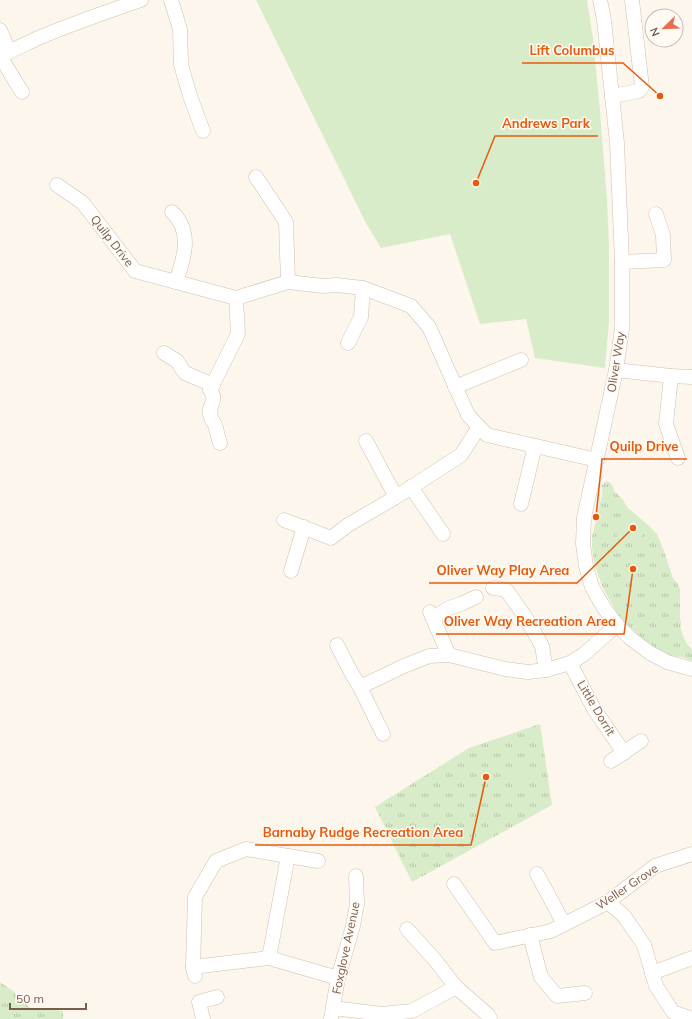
<svg xmlns="http://www.w3.org/2000/svg" width="692" height="1019" font-family="Mulish,sans-serif">
  <style>
    .grass { fill: url(#grass-tufts) }
    .park { fill: #d8ecc9 }
    .lines { fill: none; stroke-linecap: round; stroke-linejoin: round }
    .minor-casing { stroke: #d1beb0; stroke-width: 15 }
    .minor { stroke: #fff; stroke-width: 14 }
    .labels { text-anchor: middle; stroke-width: 3; stroke-linejoin: round; paint-order: stroke }
    .street-label { font-size: 12px; fill: #7a5c4d; stroke: #fffaf3 }
    .leader { fill: none; stroke: #e8590c; stroke-width: 1.5 }
    .callout-dot { fill: #e8590c; stroke: #fffaf3; stroke-width: 1.5 }
    .callout-label { font-size: 13px; text-anchor: middle; font-weight: bold; fill: #e8590c; stroke: #fffaf3; stroke-width: 3; stroke-linejoin: round; paint-order: stroke }
  </style>
  <defs>
    <pattern id="grass-tufts" width="24" height="20" patternUnits="userSpaceOnUse"><rect width="24" height="20" fill="#d8ecc9"/><path d="M3 7l-1-3M5 7V3M7 7l1-3M15 17l-1-3M17 17v-4M19 17l1-3" fill="none" stroke="#b4c2a5"/></pattern>
  </defs>
  <rect width="100%" height="100%" fill="#fdf6ec"/>
  <g class="grass">
    <path d="M606,481L609,482L612,485L615,492L623,500L627,507L648,525L657,534L664,551L673,578L677,583L680,589V619C682,623 680,625 681,629C683,636 686,645 692,649V661L682,657L670,656L651,646L624,622L616,612L603,588L597,572L594,561L592,548V537L602,495V485Z"/>
    <path d="M540,724L552,805L412,882L375,807L469,748Z"/>
    <path d="M0,982L13,991L30,1008L63,1011V1019H0Z"/>
  </g>
  <g class="park">
    <path d="M256,0H587L593,39L600,111L607,200L609,246V321L605,368L535,358L526,319L480,324L450,234L381,248L366,223Z"/>
    <path d="M630,514C637,515 644,522 648,528L641,537L620,543C619,540 618,539 617,536C614,528 624,517 630,514Z"/>
    <path d="M520,763L534,769L536,775L533,781L526,784L517,782L510,774L515,764Z"/>
  </g>
  <g class="lines">
    <defs>
      <g id="minor">
        <path d="M171,0L180,29L181,65L190,96L203,131"/>
        <path d="M600,0L604,20L617,143L622,262V329L616,370L584,518L583,544L586,566L592,587L604,608L617,625L630,638L650,653L667,662L692,669"/>
        <path d="M0,30L9,51"/>
        <path d="M0,57C11,50 24,45 36,39C71,24 106,12 141,0"/>
        <path d="M0,57C8,68 14,80 22,92"/>
        <path d="M612,96L639,91L642,87L632,0"/>
        <path d="M256,177L286,222L288,282"/>
        <path d="M57,185L83,203L135,271L236,298L288,282L323,286L336,285L363,288L411,306L429,327L468,415L487,435L597,460"/>
        <path d="M172,212C193,232 184,258 176,282"/>
        <path d="M622,262L664,260L663,235L656,214"/>
        <path d="M348,343L361,317L363,288"/>
        <path d="M164,353L177,361L182,369L185,373L213,385"/>
        <path d="M616,370L671,376L692,377"/>
        <path d="M671,376L666,424L678,458"/>
        <path d="M455,387L521,360"/>
        <path d="M366,441L396,497"/>
        <path d="M220,443C218,437 217,431 215,425C213,421 210,418 210,413C209,403 218,401 210,390L238,334L236,298"/>
        <path d="M411,487L443,534"/>
        <path d="M521,504L535,446"/>
        <path d="M284,520L331,538L348,525L396,497L461,455L479,427"/>
        <path d="M291,571L304,527"/>
        <path d="M493,588L502,589L507,591L526,618L542,646L546,670"/>
        <path d="M430,612L449,655"/>
        <path d="M433,618L449,608L461,604L476,597"/>
        <path d="M337,645L352,674L360,687L383,734"/>
        <path d="M570,663L594,709L624,753"/>
        <path d="M360,687L404,666L429,656L449,655L505,669L528,672L546,670L570,663L583,655L617,625"/>
        <path d="M611,761L641,741"/>
        <path d="M537,874L564,924"/>
        <path d="M454,884L495,943L551,931L608,902L655,866L692,854"/>
        <path d="M608,902L624,916L644,945L656,986L673,1012L692,1019"/>
        <path d="M407,929L435,960L456,987"/>
        <path d="M530,935L541,977L557,996L585,993"/>
        <path d="M269,958L288,856"/>
        <path d="M193,967L269,958L338,978"/>
        <path d="M652,973L692,958"/>
        <path d="M195,976L193,967L195,897L216,861L246,849L318,861"/>
        <path d="M333,1008L382,1014L412,1011L456,987L488,1015L490,1019"/>
        <path d="M203,1019L199,1002L217,997"/>
        <path d="M331,1019L338,978L353,926L357,904L356,876"/>
      </g>
    </defs>
    <use href="#minor" class="minor-casing"/>
    <use href="#minor" class="minor"/>
  </g>
  <g class="labels">
    <g class="street-label">
      <text transform="translate(112 241) rotate(52)" y="4">Quilp Drive</text>
      <text transform="translate(616 362) rotate(-81)" y="4">Oliver Way</text>
      <text transform="translate(596 708) rotate(59)" y="4">Little Dorrit</text>
      <text transform="translate(627 887) rotate(-34)" y="4">Weller Grove</text>
      <text transform="translate(346 948) rotate(-78)" y="4">Foxglove Avenue</text>
    </g>
  </g>
  <path class="leader" d="M660 96L623 63H522M476 183L495 136H598M596 517L602 459H687M633 528L577 583H429M633 569L624 634H436M486 777L471 845H255"/>
  <g class="callout-dot">
    <circle cx="660" cy="96" r="4"/>
    <circle cx="476" cy="183" r="4"/>
    <circle cx="596" cy="517" r="4"/>
    <circle cx="633" cy="528" r="4"/>
    <circle cx="633" cy="569" r="4"/>
    <circle cx="486" cy="777" r="4"/>
  </g>
  <g class="callout-label">
    <text x="572" y="55">Lift Columbus</text>
    <text x="546" y="128">Andrews Park</text>
    <text x="644" y="451">Quilp Drive</text>
    <text x="503" y="575">Oliver Way Play Area</text>
    <text x="530" y="626">Oliver Way Recreation Area</text>
    <text x="363" y="837">Barnaby Rudge Recreation Area</text>
  </g>
  <g transform="translate(664 28) rotate(247)"><circle r="19" fill="#fffaf3" stroke="#cabbb1"/>
  <path d="M0-3L7 15L0 10L-7 15Z" fill="#e76f51"/>
  <text y="-6" font-size="11" font-weight="bold" text-anchor="middle" fill="#7a5c4d">N</text>
  </g>
  <path d="M10 1003v6h76v-6" fill="none" stroke="#7a5c4d" stroke-width="2"/>
  <text x="16" y="1003" font-size="12" fill="#7a5c4d" stroke="#fffaf3" stroke-width="3" paint-order="stroke">50 m</text>
</svg>
